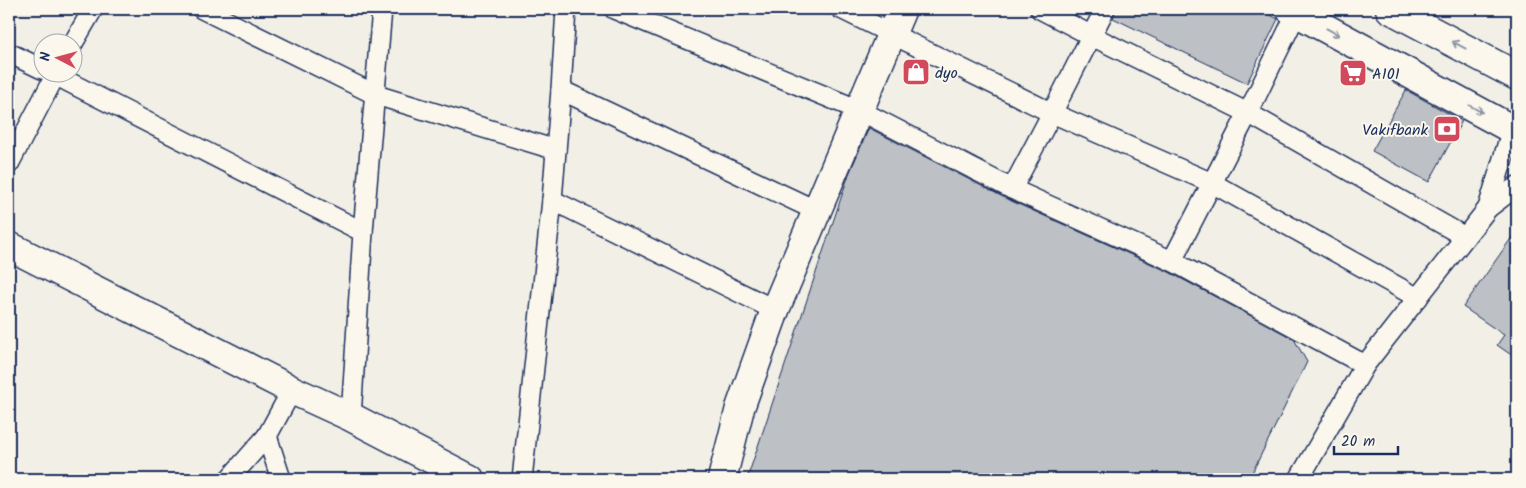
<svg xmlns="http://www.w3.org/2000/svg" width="1526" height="488" font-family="Kalam,sans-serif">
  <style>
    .building { fill: #bdc0c4; stroke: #1b2f5e }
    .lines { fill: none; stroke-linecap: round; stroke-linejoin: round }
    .street-casing { stroke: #1b2f5e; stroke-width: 22 }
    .secondary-casing { stroke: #1b2f5e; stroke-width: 31 }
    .primary-casing { stroke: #1b2f5e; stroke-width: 31 }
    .street { stroke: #fbf7ec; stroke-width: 19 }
    .secondary { stroke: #fbf7ec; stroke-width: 28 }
    .primary { stroke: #fbf7ec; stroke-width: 28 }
    .oneway { stroke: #8b93a5 }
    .labels { text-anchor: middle; stroke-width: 4; stroke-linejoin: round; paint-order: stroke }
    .poi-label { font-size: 16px; fill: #1b2f5e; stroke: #fbf7ec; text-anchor: start }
  </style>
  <rect width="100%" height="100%" fill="#f2efe6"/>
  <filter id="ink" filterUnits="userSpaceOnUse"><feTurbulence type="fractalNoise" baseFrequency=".02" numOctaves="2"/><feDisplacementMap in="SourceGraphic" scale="10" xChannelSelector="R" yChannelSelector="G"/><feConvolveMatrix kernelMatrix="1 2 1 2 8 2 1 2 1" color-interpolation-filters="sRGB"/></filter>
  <g filter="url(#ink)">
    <g class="building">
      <path d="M1116,9H1259L1278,19L1247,83L1113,18Z"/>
      <path d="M1406,90L1462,121L1429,182L1372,151Z"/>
      <path d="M869,128L1007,199L1167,271L1294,339L1307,362L1249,479H747L849,174Z"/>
      <path d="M1517,230V359L1497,345L1504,335L1463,307Z"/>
    </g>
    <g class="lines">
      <defs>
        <g id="street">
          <path d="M202,9L376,95L556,150"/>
          <path d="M614,9L859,110L1012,189L1172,261L1365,365"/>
          <path d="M841,9L1052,113L1212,183L1418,298"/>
          <path d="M1040,9L1092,36L1248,113L1465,237"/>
          <path d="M72,45L93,9"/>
          <path d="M9,53L42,69"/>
          <path d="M49,72L363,232"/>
          <path d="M561,90L817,211"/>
          <path d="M9,164L57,72"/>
          <path d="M1012,189L1052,113L1105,9"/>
          <path d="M552,200L775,310"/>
          <path d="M1488,208L1512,129L1517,120"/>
          <path d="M1172,261L1248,113L1297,12"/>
          <path d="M351,417L363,232L382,9"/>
          <path d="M267,436L281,479"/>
          <path d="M229,479L267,436L292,390"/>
          <path d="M522,479L552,200L561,90L566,9"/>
          <path d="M1299,479L1365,365L1488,208L1517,186"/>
        </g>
        <g id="secondary">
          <path d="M9,246L292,390L351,417L470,479"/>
          <path d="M722,479L740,408L775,310L902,9"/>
        </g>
        <g id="primary">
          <path d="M1290,9L1517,132"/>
          <path d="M1390,9L1517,76"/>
        </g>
      </defs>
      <use href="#street" class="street-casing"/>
      <use href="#secondary" class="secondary-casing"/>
      <use href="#primary" class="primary-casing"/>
      <use href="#street" class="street"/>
      <use href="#secondary" class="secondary"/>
      <use href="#primary" class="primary"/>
    </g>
    <defs><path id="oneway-shaft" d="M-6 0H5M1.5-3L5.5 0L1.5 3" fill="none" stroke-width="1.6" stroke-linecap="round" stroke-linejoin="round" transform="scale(1.25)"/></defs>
    <g class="oneway">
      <use href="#oneway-shaft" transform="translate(1333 32) rotate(28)"/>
      <use href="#oneway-shaft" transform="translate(1459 45) rotate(-152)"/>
      <use href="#oneway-shaft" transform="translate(1476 109) rotate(29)"/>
    </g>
  </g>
  <defs>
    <symbol id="shop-square" viewBox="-11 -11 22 22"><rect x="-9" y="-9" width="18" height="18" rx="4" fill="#d1495b" stroke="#fbf7ec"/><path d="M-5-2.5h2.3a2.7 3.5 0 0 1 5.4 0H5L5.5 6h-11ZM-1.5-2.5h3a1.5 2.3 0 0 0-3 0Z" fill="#fff"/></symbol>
    <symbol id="supermarket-square" viewBox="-11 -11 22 22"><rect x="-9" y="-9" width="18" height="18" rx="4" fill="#d1495b" stroke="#fbf7ec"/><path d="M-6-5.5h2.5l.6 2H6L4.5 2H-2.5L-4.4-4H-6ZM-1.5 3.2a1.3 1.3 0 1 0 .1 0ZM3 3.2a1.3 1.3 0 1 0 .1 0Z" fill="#fff"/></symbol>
    <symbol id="bank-square" viewBox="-11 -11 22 22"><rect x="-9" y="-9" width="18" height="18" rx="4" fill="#d1495b" stroke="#fbf7ec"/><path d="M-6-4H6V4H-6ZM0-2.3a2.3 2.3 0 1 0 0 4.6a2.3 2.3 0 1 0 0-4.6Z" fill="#fff"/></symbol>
  </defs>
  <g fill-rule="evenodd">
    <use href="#shop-square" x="900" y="56" width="32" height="32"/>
    <use href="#supermarket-square" x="1337" y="57" width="32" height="32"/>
    <use href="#bank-square" x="1431" y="113" width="32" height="32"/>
  </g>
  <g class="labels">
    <g class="poi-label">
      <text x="935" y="78">dyo</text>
      <text x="1372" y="79">A101</text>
      <text x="1428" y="135" text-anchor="end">Vakıfbank</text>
    </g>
  </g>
  <rect width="1526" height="488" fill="none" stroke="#fbf7ec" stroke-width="30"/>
  <rect x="15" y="15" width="1496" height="458" fill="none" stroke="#1b2f5e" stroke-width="2" filter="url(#ink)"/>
  <g transform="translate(58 58) rotate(276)"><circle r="24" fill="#fbf7ec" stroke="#a1a7b3"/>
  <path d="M0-4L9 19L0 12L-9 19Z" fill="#d1495b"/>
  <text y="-8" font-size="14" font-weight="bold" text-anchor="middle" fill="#1b2f5e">N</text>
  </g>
  <path d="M1334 446v8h64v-8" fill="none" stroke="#1b2f5e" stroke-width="2.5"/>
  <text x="1341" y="446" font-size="15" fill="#1b2f5e" stroke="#fbf7ec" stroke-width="4" paint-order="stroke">20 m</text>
</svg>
